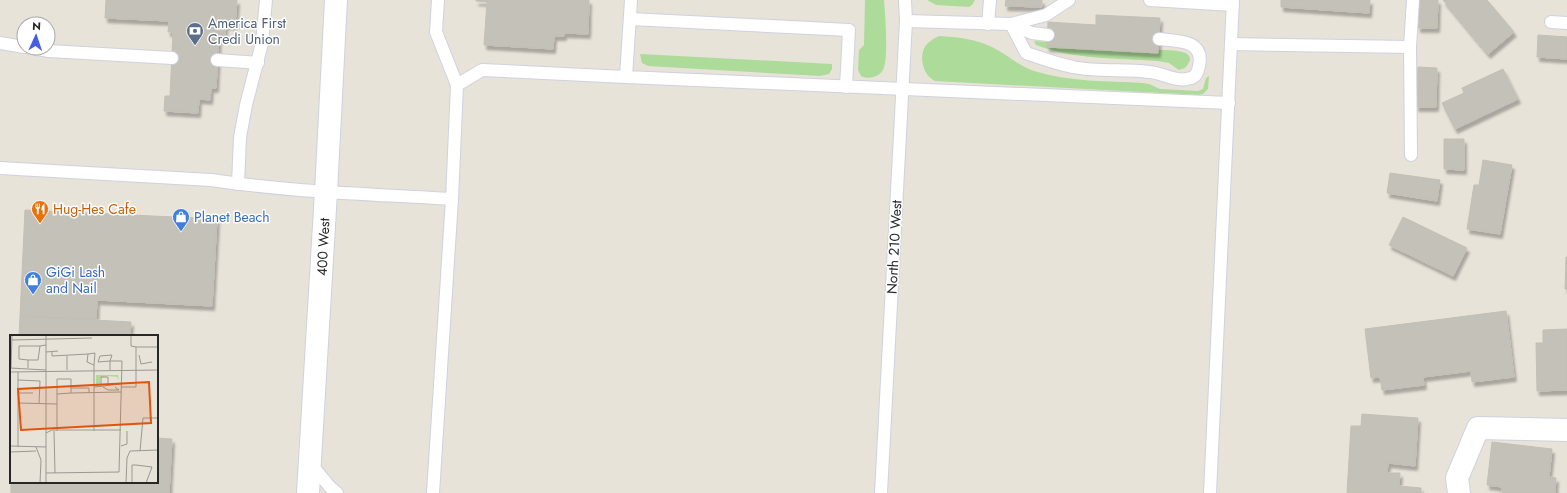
<svg xmlns="http://www.w3.org/2000/svg" width="1567" height="493" font-family="Jost,sans-serif">
  <style>
    .green { fill: #addb9a }
    .building { fill: #c4c1b8; stroke: #c3bfb4; filter: url(#shadow) }
    .lines { fill: none; stroke-linecap: round; stroke-linejoin: round }
    .service-casing { stroke: #cfd1df; stroke-width: 14 }
    .minor-casing { stroke: #cfd1df; stroke-width: 24 }
    .secondary-casing { stroke: #cfd1df; stroke-width: 24 }
    .service { stroke: #fff; stroke-width: 12 }
    .minor { stroke: #fff; stroke-width: 22 }
    .secondary { stroke: #fff; stroke-width: 22 }
    .labels { text-anchor: middle; stroke-width: 3; stroke-linejoin: round; paint-order: stroke }
    .service-label { font-size: 14px; fill: #4e5e75; stroke: #fff; text-anchor: start }
    .food-label { font-size: 14px; fill: #c56008; stroke: #fff; text-anchor: start }
    .shop-label { font-size: 14px; fill: #366cbe; stroke: #fff; text-anchor: start }
    .street-label { font-size: 14px; fill: #272727; stroke: #fff }
    .inset-road { fill: none; stroke: #9b9892; stroke-width: 1 }
    .view { fill: #de560d; fill-opacity: 0.15; stroke: #de560d; stroke-width: 2 }
    .inset-edge { fill: none; stroke: #272727; stroke-width: 2 }
  </style>
  <defs>
    <filter id="shadow"><feDropShadow dx="2.5" dy="4.5" stdDeviation="1" flood-color="#0004"/></filter>
  </defs>
  <rect width="100%" height="100%" fill="#e8e3d9"/>
  <g class="green">
    <path d="M865,0H884C885,15 889,59 883,70C879,77 868,80 861,76L858,70L859,50L864,45Z"/>
    <path d="M927,0H975L972,5L969,7L936,5Z"/>
    <path d="M939,36C958,37 975,39 992,47C1008,55 1017,65 1034,71C1069,82 1107,81 1143,83L1149,84L1160,89L1198,91L1203,89L1206,78L1209,76L1208,89L1203,94L1199,95L935,81C923,76 918,56 926,45C930,41 934,38 939,36Z"/>
    <path d="M1034,41L1047,42V47L1158,53V50C1168,50 1203,49 1185,68L1179,70L1169,63L1157,61C1116,58 1075,60 1036,45Z"/>
    <path d="M640,54L832,64V69L829,74L820,76L648,66L642,63Z"/>
  </g>
  <g class="building">
    <path d="M106,0H237L235,25H225V35L219,34L216,88H211L210,100L199,99L198,113L164,111L165,96H170L173,32H168L169,21L105,18Z"/>
    <path d="M476,0H589L588,34L564,33V36H554L553,49L484,45L487,2L476,1Z"/>
    <path d="M1006,0H1042V7L1005,6Z"/>
    <path d="M1281,0H1370L1369,13L1281,7Z"/>
    <path d="M1419,0H1438L1437,28H1418Z"/>
    <path d="M1443,0H1487L1514,32L1488,54Z"/>
    <path d="M1096,15L1160,18L1158,53L1047,47L1048,22L1096,25Z"/>
    <path d="M1538,35L1567,37V59L1537,57Z"/>
    <path d="M1418,67L1437,68L1436,107H1416Z"/>
    <path d="M1503,69L1518,99L1455,129L1442,103L1464,93L1462,88Z"/>
    <path d="M1444,139H1464V170L1444,169Z"/>
    <path d="M1483,160L1512,165L1500,234L1467,229L1474,185H1479Z"/>
    <path d="M1390,173L1440,180L1437,201L1387,193Z"/>
    <path d="M25,210L217,219L212,306L97,300L96,320L20,316Z"/>
    <path d="M1403,217L1467,248L1453,276L1389,245Z"/>
    <path d="M1566,257H1567V289H1565Z"/>
    <path d="M1506,311L1514,377L1472,382L1471,371L1423,377L1424,385L1382,390L1380,377L1371,378L1365,329Z"/>
    <path d="M20,316L131,322L130,336H19Z"/>
    <path d="M1567,329V390L1537,391L1536,343H1543V330Z"/>
    <path d="M1362,414L1418,418L1415,466L1388,463L1387,473H1400L1399,486L1421,488V493H1347L1351,426H1361Z"/>
    <path d="M157,438L172,439L169,493H11V482H157Z"/>
    <path d="M1492,442L1552,449L1549,477L1556,478L1555,493H1502V487L1487,485Z"/>
  </g>
  <g class="lines">
    <defs>
      <g id="service">
        <path d="M631,0L626,77L1229,103"/>
        <path d="M1150,0L1233,5"/>
        <path d="M630,19L849,30L846,87"/>
        <path d="M906,21L1011,24L1046,15L1069,0"/>
        <path d="M1551,22L1567,23"/>
        <path d="M988,24L990,0"/>
        <path d="M1011,24L1026,53C1041,58 1057,64 1073,67C1096,72 1125,69 1149,72C1164,73 1176,83 1191,78C1197,76 1198,71 1199,66C1205,39 1176,41 1159,39"/>
        <path d="M1011,24L1032,33L1048,35"/>
        <path d="M0,43L24,47"/>
        <path d="M1231,44L1410,47L1413,0"/>
        <path d="M1410,47L1411,155"/>
        <path d="M31,48L49,51L172,58"/>
        <path d="M217,60L258,63"/>
        <path d="M457,85L482,70L626,77"/>
        <path d="M0,168L211,180C290,192 371,194 452,199L457,85L436,32L438,0"/>
        <path d="M238,184L240,137L246,105L262,43L266,0"/>
        <path d="M310,463L330,487L337,493"/>
        <path d="M433,493L452,199"/>
        <path d="M881,493L906,21L905,0"/>
        <path d="M1210,493L1233,0"/>
      </g>
      <path id="minor" d="M1459,493L1457,478L1478,428L1567,430"/>
      <path id="secondary" d="M308,493L326,192L336,0"/>
    </defs>
    <use href="#service" class="service-casing"/>
    <use href="#minor" class="minor-casing"/>
    <use href="#secondary" class="secondary-casing"/>
    <use href="#service" class="service"/>
    <use href="#minor" class="minor"/>
    <use href="#secondary" class="secondary"/>
  </g>
  <defs>
    <symbol id="bank-pin" viewBox="-11 -11 22 30"><path d="M0 17L-7.5 6A9.5 9.5 0 1 1 7.5 6Z" fill="#5c6f8a" stroke="#fff"/><path d="M-6-4H6V4H-6ZM0-2.3a2.3 2.3 0 1 0 0 4.6a2.3 2.3 0 1 0 0-4.6Z" fill="#fff"/></symbol>
    <symbol id="restaurant-pin" viewBox="-11 -11 22 30"><path d="M0 17L-7.5 6A9.5 9.5 0 1 1 7.5 6Z" fill="#e8710a" stroke="#fff"/><path d="M-5-6h1v4h1v-4h1v4h1v-4h1v5L-1.5 .5V6h-2V.5L-5-1ZM5-6V6H3V1.5H1.5Q1.5-4 5-6Z" fill="#fff"/></symbol>
    <symbol id="shop-pin" viewBox="-11 -11 22 30"><path d="M0 17L-7.5 6A9.5 9.5 0 1 1 7.5 6Z" fill="#3f7fe0" stroke="#fff"/><path d="M-5-2.5h2.3a2.7 3.5 0 0 1 5.4 0H5L5.5 6h-11ZM-1.5-2.5h3a1.5 2.3 0 0 0-3 0Z" fill="#fff"/></symbol>
  </defs>
  <g fill-rule="evenodd">
    <use href="#bank-pin" x="185" y="21" width="20" height="27"/>
    <use href="#restaurant-pin" x="30" y="199" width="20" height="27"/>
    <use href="#shop-pin" x="171" y="207" width="20" height="27"/>
    <use href="#shop-pin" x="23" y="270" width="20" height="27"/>
  </g>
  <g class="labels">
    <g class="service-label">
      <text x="208" y="28">America First<tspan x="208" dy="16">Credi Union</tspan></text>
    </g>
    <g class="food-label">
      <text x="53" y="214">Hug-Hes Cafe</text>
    </g>
    <g class="shop-label">
      <text x="194" y="222">Planet Beach</text>
      <text x="46" y="277">GiGi Lash<tspan x="46" dy="16">and Nail</tspan></text>
    </g>
    <g class="street-label">
      <text transform="translate(323 247) rotate(-87)" y="5">400 West</text>
      <text transform="translate(894 247) rotate(-87)" y="5">North 210 West</text>
    </g>
  </g>
  <g transform="translate(10 335)">
    <rect width="148" height="148" fill="#e8e3d9"/>
    <path d="M86,40H108L109,46L107,42L98,41L90,43V50L86,51Z" fill="#addb9a"/>
    <path class="inset-road" d="M36,0V35M121,0V11L126,12M2,5L82,3M36,17L48,16M42,17V21L78,19L77,27L84,30V96M78,19L85,18L84,30M129,20L131,29L142,27M18,25L9,24V11H30M0,33L36,35M1,33L2,0M18,33V25H28L30,11L36,10M57,35V21M0,37L148,35M8,45L30,46L29,69M84,52L111,49M91,52V42H98V49M93,52L98,55H109L105,52M111,52H126V12H148M61,53H79V58M8,58H23M47,59L61,58M8,68L47,69V44H61V58L111,57M44,96L45,138M47,96V69M36,98L42,95H111M0,111L36,112M111,111L117,109V96M8,112V37M26,112L31,125L30,148M130,116L133,83H148M0,117L26,116M36,138L109,137L112,26H100L88,27L90,21L102,20L100,26V35M36,148V35M116,148L117,123L120,116L148,115M122,148V130H126L142,132L136,148"/>
    <path class="view" d="M139,47L141,88L11,95L8,54Z"/>
    <rect width="148" height="148" class="inset-edge"/>
  </g>
  <g transform="translate(36 36) rotate(3)"><circle r="19" fill="#ffffff" stroke="#a9a9a9"/>
  <path d="M0-3L7 15L0 10L-7 15Z" fill="#465ce9"/>
  <text y="-6" font-size="11" font-weight="bold" text-anchor="middle" fill="#272727">N</text>
  </g>
</svg>
